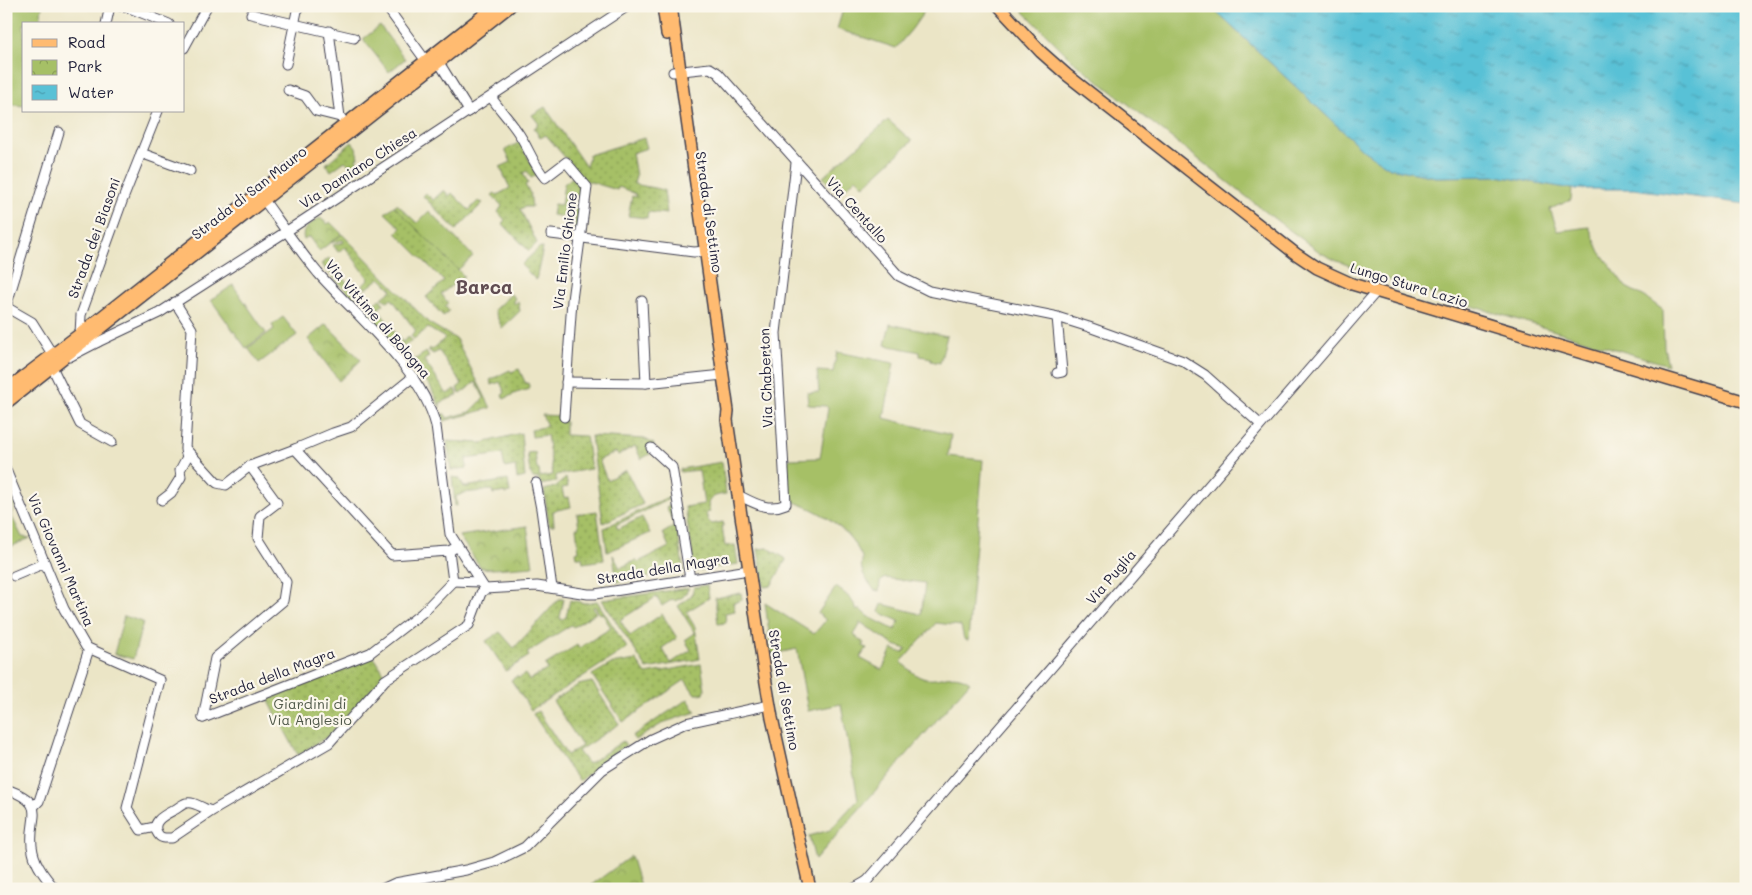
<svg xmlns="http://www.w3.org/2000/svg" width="1752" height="895" font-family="Mali,sans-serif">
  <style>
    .grass { fill: #a6c066; stroke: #647150; fill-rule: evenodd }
    .park { fill: url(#park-crowns); stroke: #647150 }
    .garden { fill: url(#garden-dots); stroke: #647150 }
    .water { fill: url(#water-ripples); stroke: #3e7288 }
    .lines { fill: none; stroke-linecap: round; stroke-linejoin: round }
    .minor-casing { stroke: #403f50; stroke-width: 11 }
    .major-casing { stroke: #403f50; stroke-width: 14 }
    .minor { stroke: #fff; stroke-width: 9 }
    .major { stroke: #ffbb71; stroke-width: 11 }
    .labels { text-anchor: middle; stroke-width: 4.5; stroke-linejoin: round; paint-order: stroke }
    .street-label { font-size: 14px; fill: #22223b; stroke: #fbf7ec }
    .park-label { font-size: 14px; fill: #50594a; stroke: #fbf7ec }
    .district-label { font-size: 19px; font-weight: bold; fill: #604d52; stroke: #fbf7ec }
  </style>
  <defs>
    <pattern id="park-crowns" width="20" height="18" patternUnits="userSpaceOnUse" patternTransform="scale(1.25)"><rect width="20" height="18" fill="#a6c066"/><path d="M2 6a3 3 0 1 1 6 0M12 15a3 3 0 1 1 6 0" fill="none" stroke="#879c55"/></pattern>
    <pattern id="garden-dots" width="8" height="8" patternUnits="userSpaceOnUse" patternTransform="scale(1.25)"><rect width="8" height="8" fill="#a6c066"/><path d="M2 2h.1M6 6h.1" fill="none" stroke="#879c55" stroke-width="1.8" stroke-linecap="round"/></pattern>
    <pattern id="water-ripples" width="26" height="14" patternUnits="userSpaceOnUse" patternTransform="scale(1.25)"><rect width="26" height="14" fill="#59c1d6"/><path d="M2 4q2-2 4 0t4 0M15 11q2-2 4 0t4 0" fill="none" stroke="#499caf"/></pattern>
  </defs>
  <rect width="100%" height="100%" fill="#fbf7ec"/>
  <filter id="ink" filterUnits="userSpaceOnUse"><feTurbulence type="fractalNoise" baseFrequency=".02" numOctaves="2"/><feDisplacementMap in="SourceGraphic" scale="10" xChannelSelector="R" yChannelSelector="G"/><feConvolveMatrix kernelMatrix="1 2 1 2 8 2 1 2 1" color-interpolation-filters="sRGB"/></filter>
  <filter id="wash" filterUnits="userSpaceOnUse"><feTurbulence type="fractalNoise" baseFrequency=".0096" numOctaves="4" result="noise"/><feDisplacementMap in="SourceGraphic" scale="20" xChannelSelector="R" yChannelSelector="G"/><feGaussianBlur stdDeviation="1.12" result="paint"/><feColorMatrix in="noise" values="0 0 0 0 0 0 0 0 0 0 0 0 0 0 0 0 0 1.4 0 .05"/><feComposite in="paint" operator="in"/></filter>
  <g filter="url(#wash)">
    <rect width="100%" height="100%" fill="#ebe5c6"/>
    <g class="grass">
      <path d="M6,6H42L40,24H24V106L6,104Z"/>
      <path d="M844,6H928L912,29L896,48L837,29Z"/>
      <path d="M1018,6H1210L1364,151L1390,168L1436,177L1497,176L1572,189L1571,200L1550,209L1558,231L1589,227L1600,252L1626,287L1645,297L1663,310L1664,347L1668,365L1409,287L1337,261L1321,253L1280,223L1100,82L1072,60Z"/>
      <path d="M380,26L405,59L389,72L363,39Z"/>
      <path d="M888,120L912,141L864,186L856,178L839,195L823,177Z"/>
      <path d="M397,204L417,223L429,211L473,256L458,270L394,206Z"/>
      <path d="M233,285L266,333L246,348L211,300Z"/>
      <path d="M283,317L297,335L259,363L248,348L274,329L272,325Z"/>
      <path d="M890,324L947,336L940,363L931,361V358L920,356V352L885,345Z"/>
      <path d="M837,352L894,363L884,418L951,435L948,456L983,460L968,641L964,639L961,626L936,623L901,662C907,667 913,674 920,677C938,685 951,668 970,682L815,860L809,836L830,830L858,799L841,704L808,711L797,649L772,654L765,603L814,634L826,620L818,613L836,587C846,594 853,599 857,611L860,609L867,616L895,630L899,621L879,612L882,604L917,613L921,615L925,583L885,578L880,582L879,591L874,590C870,584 864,577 862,570C860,564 864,560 861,555C848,527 819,510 791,501L789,496L787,461L790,459L820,458L828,408L826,406L808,405L807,393L819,392L817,371L833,372ZM860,622L894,645L906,649L903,653L892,649L882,670L860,658L867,648L863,646L864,643L854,635L860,625Z"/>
      <path d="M6,481L15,502L11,515L22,537L30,538L6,549Z"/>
      <path d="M124,616L143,622L133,659L114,654Z"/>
    </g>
    <g class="park">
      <path d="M320,218L328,224L330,222L342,234L319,251L309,237L304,240C300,228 312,223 320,218Z"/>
      <path d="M326,324L361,360L339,381L308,339Z"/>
      <path d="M527,526L533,566L493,569L481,568L459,536Z"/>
      <path d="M631,856L641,889H586Z"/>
    </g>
    <g class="garden">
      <path d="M545,107L586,167L589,155L644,138L647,148L632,153L636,176L634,184L664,190L667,214L648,212L647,218L628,216L632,196L636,197V194L619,187L617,190L584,180L546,135L540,138L534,128L539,124L532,115Z"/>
      <path d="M352,142L356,147L358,158L356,159L360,166L355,170L345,161L331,171L326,164Z"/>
      <path d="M520,142L537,175L531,178L527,171L523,173L528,183L525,185L530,193L532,207H525L520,209L537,243L529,251L502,223L505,220L498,212L502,206L492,195L495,193L497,195L510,188L500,167L511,162L505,150Z"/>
      <path d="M574,176L584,188L583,197L571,196L569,207L581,209L578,228H574L575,219L573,218V214L566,213L565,217L552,215L554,204L561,205L564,184Z"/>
      <path d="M444,190L449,196L452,193L469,210L478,201L483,203L456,230L423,196L426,193L433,200Z"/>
      <path d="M394,206L464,276L441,294L448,303L445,306L449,311L443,316L426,297L444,281L396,233L401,228L385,213Z"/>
      <path d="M342,234L429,323L456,339L491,408L444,421L442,414H445L447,418L470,412L484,398L476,382L460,394L457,388L462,384L439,351L433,354L428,350L430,348L432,350L445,338L428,328L414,339L411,336L416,331L392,299L387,301L382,298L392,290L380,278L366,289L363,285L369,279L345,247L338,252L333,245L344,242L343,240L330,243Z"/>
      <path d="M540,247L543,248L536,280L521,265Z"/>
      <path d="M329,258L353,291L361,286L364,290L355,296L358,301L357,302L321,264Z"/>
      <path d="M511,294L515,298L513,301L515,304L518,301L520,311L502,328L494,310Z"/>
      <path d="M380,299L384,304L378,309L402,342L409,337L412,341L401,348L405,354L361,307L363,306L367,309Z"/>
      <path d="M426,352L429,357L424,360L447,394L455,389L458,395L440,403V407L430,386L409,358L413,361Z"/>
      <path d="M519,369L526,384L528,383L530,389L516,393L504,399L502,395L505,393L500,382L492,385L490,380L510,370L511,372Z"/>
      <path d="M542,415L562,416L565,422V435L586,436L591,469L556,475V482L540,485L539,479L533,478L530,473L527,453L535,452L537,469L539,470L540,477L553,475L547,435L532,437L531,430L547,426Z"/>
      <path d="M521,433L525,477L517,479L515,466L505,468L502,454L466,459L467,468L451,470L447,441L482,443Z"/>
      <path d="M591,436L645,439L654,444L649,451L650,454L641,459L635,446L618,455L616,452L599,460L607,480L626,470L643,504L603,523Z"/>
      <path d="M722,462L726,494C719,495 712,495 708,503L710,512L706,513L708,521L712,524L723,522L724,525L722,526L725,546L735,545L738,564L695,571L685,507L704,504L699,470L680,472V469Z"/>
      <path d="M452,477L459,478L464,487L508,480L510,493L505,494V492L493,494L492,490L463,493V494L456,496L457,506H455Z"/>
      <path d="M566,478L568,487L562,488L564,498L569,497L571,507L553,511L554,525H549L544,490L555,487Z"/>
      <path d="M668,497L669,499L616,525L618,529L642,517L650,533L607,552L604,528Z"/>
      <path d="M672,504L674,511L684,572L617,582L613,555L620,568L636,560L638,562L669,547L663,533L675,526L666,507Z"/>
      <path d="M597,511L604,560L583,563L582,557H577L576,552L579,551L576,528L579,527L577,514Z"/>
      <path d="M768,548L785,558L786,560L771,586L764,587L758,549Z"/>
      <path d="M707,585L709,598L686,612L695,627L700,659L647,669L602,600L689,588L683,597L675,601L673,599L662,606L656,597L620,620L630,636L662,614L677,638L662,648L671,663L691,650L685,640L695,633L678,606L691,596L694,587Z"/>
      <path d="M741,593L742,600L733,603L735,611L725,613L726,623L718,624L715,598Z"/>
      <path d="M559,599H564L560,617L561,620L566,617L570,600L585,603L597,601L627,648L531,710L511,680L517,676L519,678L525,674L529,680L548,669L545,665L577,645L579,648L611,628L602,613L600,614L594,606L593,608L596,613L573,627L571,625L527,653L529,656L506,671L486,641L500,632L514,648Z"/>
      <path d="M373,656L385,674L328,736L298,755L266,696L352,667Z"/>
      <path d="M636,660L646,674L701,664L705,689L704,694H695L685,680L623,722L592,675L611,664Z"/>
      <path d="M592,682L619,724L578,751L588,764L623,741L626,745L603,761L580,781L569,768L533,714L538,711L567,755L582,746L553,701L578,685Z"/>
      <path d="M688,699L696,712L665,722L635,740L632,736Z"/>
    </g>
    <path class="water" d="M1210,6H1746V204L1634,189H1572L1497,176L1436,177L1390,168L1364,151Z"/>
  </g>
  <g filter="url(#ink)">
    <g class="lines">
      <defs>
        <g id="minor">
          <path d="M120,6L127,7L169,24"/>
          <path d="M386,6L426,61"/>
          <path d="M251,14L354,38"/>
          <path d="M106,24L110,6"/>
          <path d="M329,31L340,117"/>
          <path d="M184,48L207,6"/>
          <path d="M435,56L469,111"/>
          <path d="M286,64L298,6"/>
          <path d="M673,72L710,68L718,73L899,276L929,291L1054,316L1089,327L1183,361L1205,375L1260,424"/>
          <path d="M288,90L305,96L316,111L340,117L342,119"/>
          <path d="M491,97C499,109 509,119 517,131C528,146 533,164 545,178L566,162L587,187L572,300L564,417"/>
          <path d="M158,111L123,199L81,315L80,334L98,342L159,313L287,231L628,6"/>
          <path d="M141,153L190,171"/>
          <path d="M261,196C280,222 298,249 318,273C357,317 422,369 436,426L450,534L485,589"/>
          <path d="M551,234L694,252L705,251"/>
          <path d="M642,301L646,383"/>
          <path d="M175,302L192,329L185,448L217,483L226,485L250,466L295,449L333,433L351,427L413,377"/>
          <path d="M6,307L59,132"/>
          <path d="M6,307L32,322L56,360"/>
          <path d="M1057,317L1062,372L1057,373"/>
          <path d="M69,357L98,342"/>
          <path d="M52,367L80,424L112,442"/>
          <path d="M566,382L646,383L723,375"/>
          <path d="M651,448L672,467L690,579"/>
          <path d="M295,449L392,555L449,551L453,549"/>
          <path d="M6,470L64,609L86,647L160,680L127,808L141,830L155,827"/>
          <path d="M536,483L541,509L552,588"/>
          <path d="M738,495C754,503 768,512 786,504L776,333L796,163"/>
          <path d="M162,500L171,493L181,477L180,470L187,457L185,450"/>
          <path d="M14,576L45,563"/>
          <path d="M453,581L480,582"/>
          <path d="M485,589L537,586L588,594H595L749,570"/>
          <path d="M203,718L370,653L422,613L453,581L449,551"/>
          <path d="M203,718L215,658L283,601L286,582L258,538L260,516L277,503L250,466"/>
          <path d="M6,789C53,805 25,819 33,852C36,866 46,878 55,889"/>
          <path d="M33,807L39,801L89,649"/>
          <path d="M212,811C204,810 195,801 186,803C183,804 179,807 176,809C167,814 149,821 158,834C161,839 166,838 172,838L212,811L329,743L385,680L469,625L481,593L485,589"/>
          <path d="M382,889L395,883L466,870L494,862L525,847L602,770L651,739L686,723L770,705"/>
          <path d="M853,889L867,881"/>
          <path d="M863,889L867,881L1376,292"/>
        </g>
        <g id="major">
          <path d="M663,6L667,34"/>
          <path d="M671,6L728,411L727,420L763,665L772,718L810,889"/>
          <path d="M998,6L1041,52L1067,75L1296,254L1317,268L1352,284L1746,402"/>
          <path d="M6,390L80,334L495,6"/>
          <path d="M6,403L510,6"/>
        </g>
      </defs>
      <use href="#minor" class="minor-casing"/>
      <use href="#major" class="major-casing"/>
      <use href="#minor" class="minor"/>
      <use href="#major" class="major"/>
    </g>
  </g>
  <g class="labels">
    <g class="street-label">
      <text transform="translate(358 168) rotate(-33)" y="5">Via Damiano Chiesa</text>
      <text transform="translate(249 193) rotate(-38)" y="5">Strada di San Mauro</text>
      <text transform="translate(857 210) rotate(48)" y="5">Via Centallo</text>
      <text transform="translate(709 212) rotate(82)" y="5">Strada di Settimo</text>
      <text transform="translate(94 238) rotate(-70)" y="5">Strada dei Biasoni</text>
      <text transform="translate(565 251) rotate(-83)" y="5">Via Emilio Ghione</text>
      <text transform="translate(1409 285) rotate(17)" y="5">Lungo Stura Lazio</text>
      <text transform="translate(378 319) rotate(49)" y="5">Via Vittime di Bologna</text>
      <text transform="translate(766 378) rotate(-92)" y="5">Via Chaberton</text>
      <text transform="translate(61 560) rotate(66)" y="5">Via Giovanni Martina</text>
      <text transform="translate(663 569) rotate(-9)" y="5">Strada della Magra</text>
      <text transform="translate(1111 577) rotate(-49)" y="5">Via Puglia</text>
      <text transform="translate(272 676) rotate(-21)" y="5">Strada della Magra</text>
      <text transform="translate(784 690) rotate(80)" y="5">Strada di Settimo</text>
    </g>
    <g class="park-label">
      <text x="310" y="709">Giardini di<tspan x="310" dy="16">Via Anglesio</tspan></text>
    </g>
    <g class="district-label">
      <text x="484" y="294">Barca</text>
    </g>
  </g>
  <rect width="1752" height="895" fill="none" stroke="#fbf7ec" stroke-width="25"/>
  <rect x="22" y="22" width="162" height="90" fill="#fbf7ec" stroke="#a4a2a5"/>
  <rect x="32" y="39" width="25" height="8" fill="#ffbb71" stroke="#a4a2a5"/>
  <text x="68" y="48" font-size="15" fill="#22223b">Road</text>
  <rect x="32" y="60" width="25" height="15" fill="url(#park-crowns)" stroke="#a4a2a5"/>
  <text x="68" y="72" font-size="15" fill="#22223b">Park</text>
  <rect x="32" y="85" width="25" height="15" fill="url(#water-ripples)" stroke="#a4a2a5"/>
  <text x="68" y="98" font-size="15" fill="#22223b">Water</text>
</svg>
